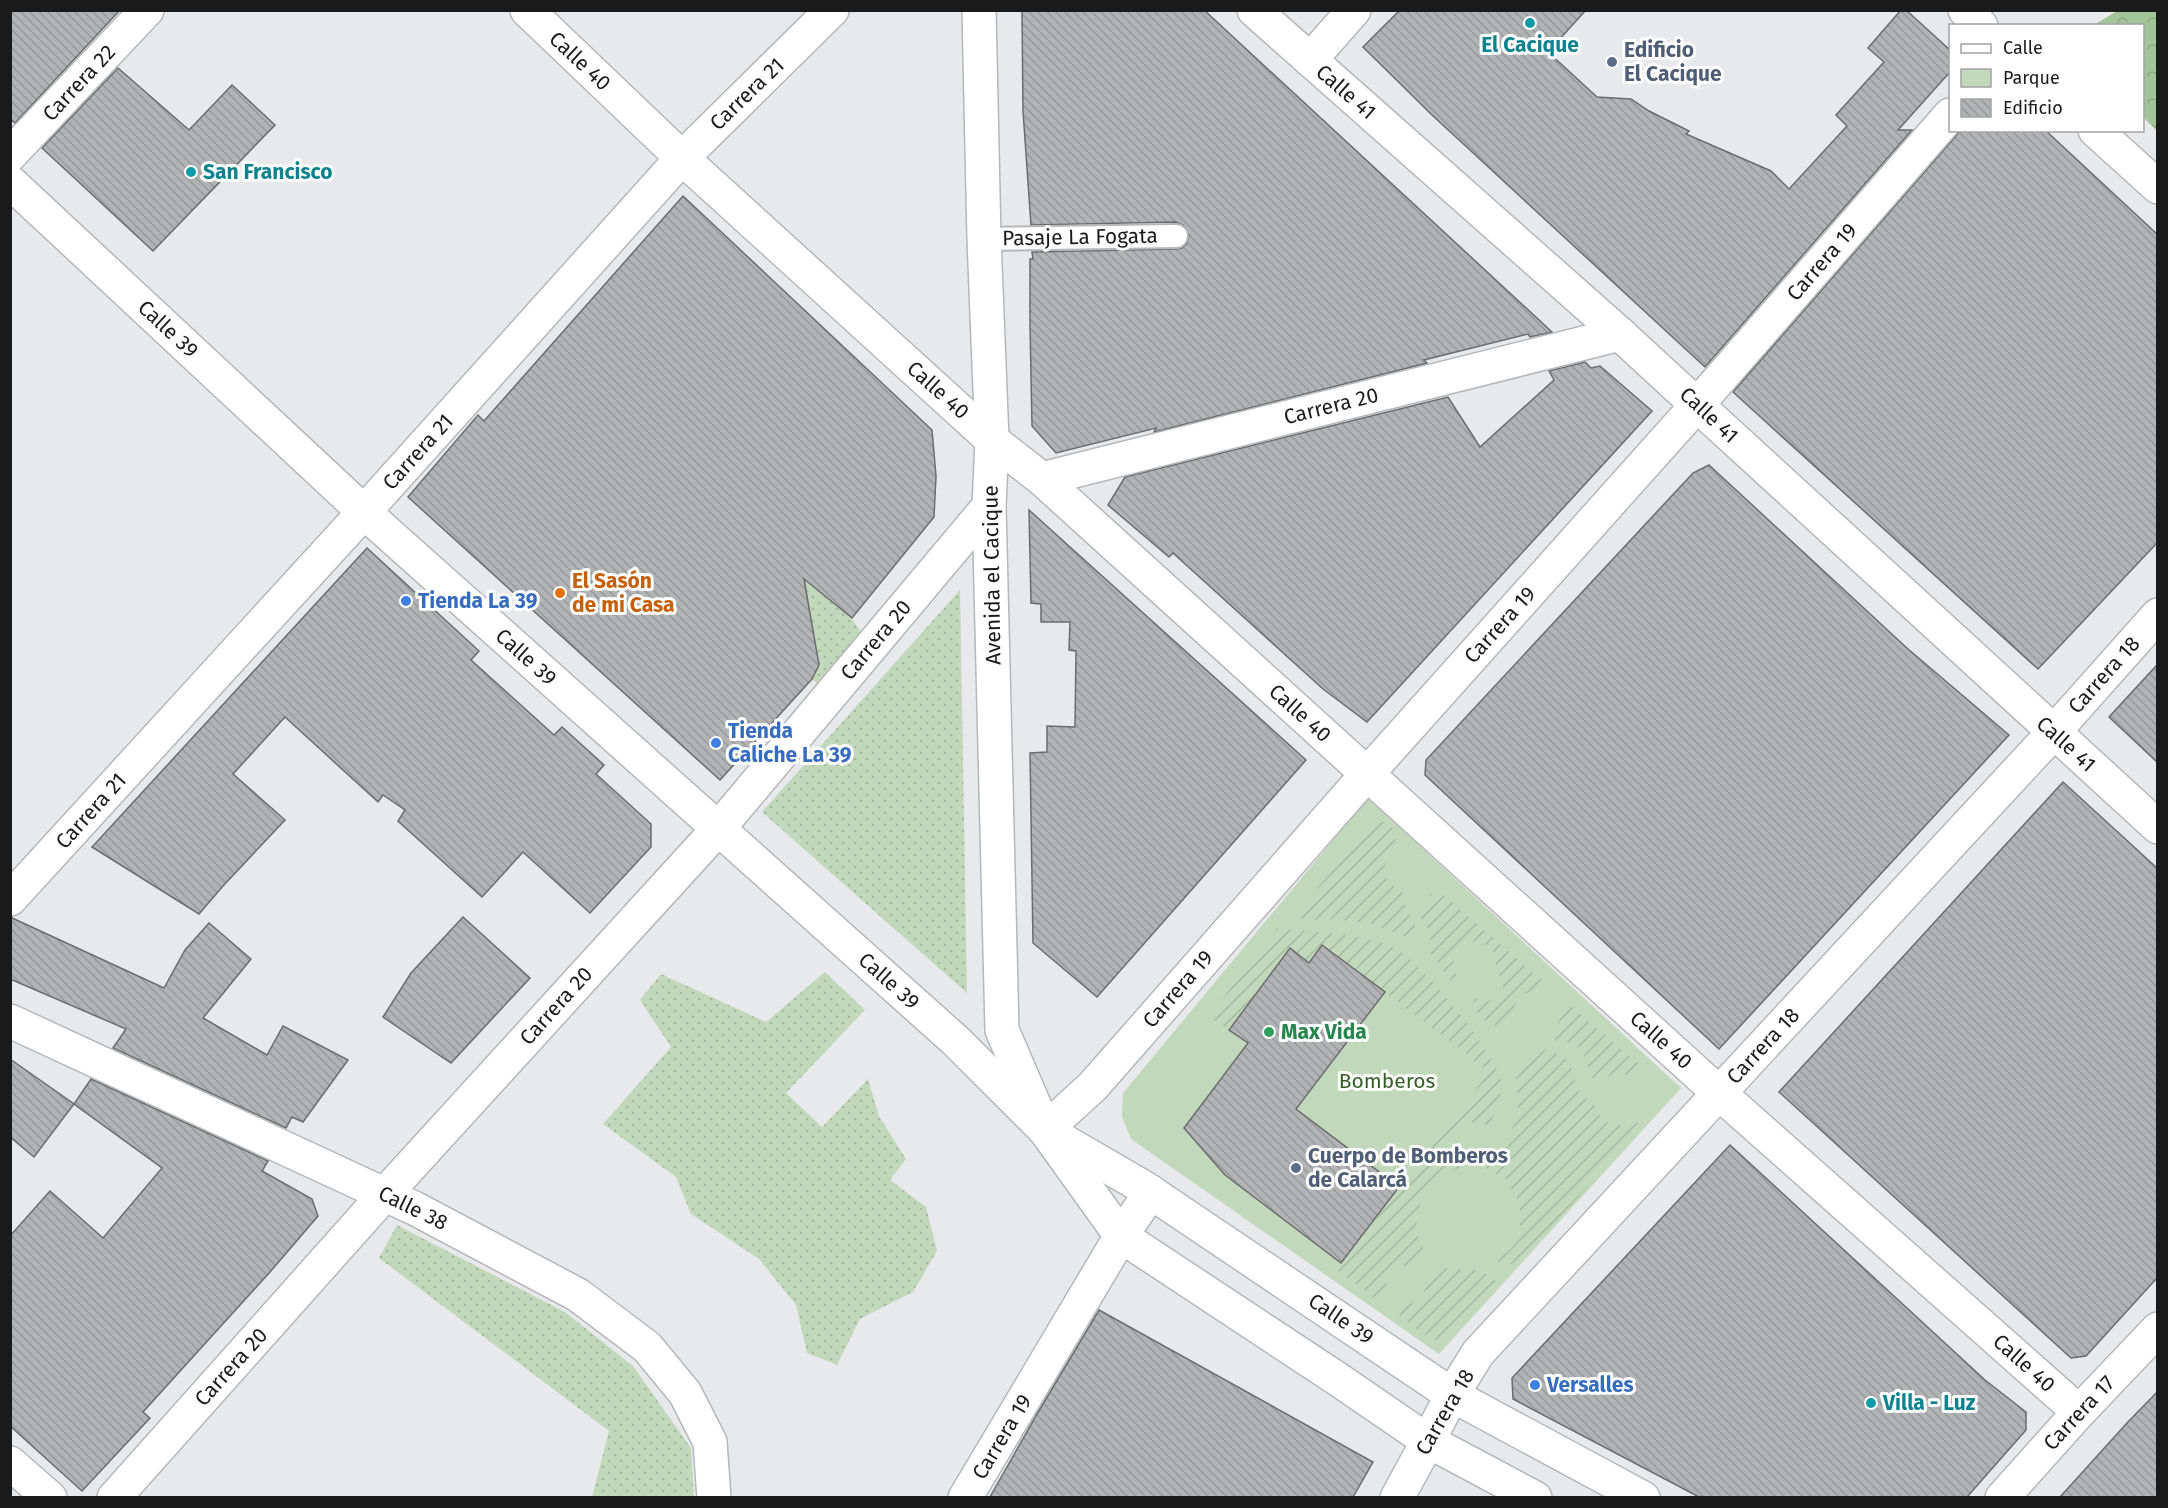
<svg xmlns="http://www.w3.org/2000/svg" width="2168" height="1508" font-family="'Fira Sans',sans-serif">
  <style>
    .grass { fill: url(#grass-dots) }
    .forest { fill: url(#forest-crowns) }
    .park { fill: #c1d9ba }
    .garden { fill: url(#garden-furrows) }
    .building { fill: url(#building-back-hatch); stroke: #6b6c6f; stroke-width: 1.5 }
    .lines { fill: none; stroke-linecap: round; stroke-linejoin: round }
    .service-casing { stroke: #b6b7ba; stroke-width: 26 }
    .minor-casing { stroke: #b6b7ba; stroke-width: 36 }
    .tertiary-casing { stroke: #b6b7ba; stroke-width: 36 }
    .service { stroke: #fff; stroke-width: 22 }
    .minor { stroke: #fff; stroke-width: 33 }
    .tertiary { stroke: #fff; stroke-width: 33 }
    .culture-dot { fill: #0f9aa8; stroke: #fff; stroke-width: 2 }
    .service-dot { fill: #5c6f8a; stroke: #fff; stroke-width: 2 }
    .food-dot { fill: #e8710a; stroke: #fff; stroke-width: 2 }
    .shop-dot { fill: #3f7fe0; stroke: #fff; stroke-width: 2 }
    .leisure-dot { fill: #2e9e5b; stroke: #fff; stroke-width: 2 }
    .labels { text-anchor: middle; stroke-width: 6; stroke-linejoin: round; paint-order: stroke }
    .culture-label { font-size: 21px; font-weight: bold; fill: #0d838f; stroke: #fff; text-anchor: start }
    .service-label { font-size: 21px; font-weight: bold; fill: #4e5e75; stroke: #fff; text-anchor: start }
    .street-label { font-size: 21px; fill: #1a1a1b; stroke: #fff }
    .food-label { font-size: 21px; font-weight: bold; fill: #c56008; stroke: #fff; text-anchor: start }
    .shop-label { font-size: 21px; font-weight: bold; fill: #366cbe; stroke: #fff; text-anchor: start }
    .leisure-label { font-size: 21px; font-weight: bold; fill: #27864d; stroke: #fff; text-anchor: start }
    .park-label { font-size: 21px; fill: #346027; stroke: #fff }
  </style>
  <defs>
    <pattern id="grass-dots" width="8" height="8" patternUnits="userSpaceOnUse" patternTransform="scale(1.5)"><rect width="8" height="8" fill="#c1d9ba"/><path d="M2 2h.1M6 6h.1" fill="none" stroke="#a5ba9f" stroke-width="1.8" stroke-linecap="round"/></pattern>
    <pattern id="forest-crowns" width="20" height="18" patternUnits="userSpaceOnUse" patternTransform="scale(1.5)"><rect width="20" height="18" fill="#a2c499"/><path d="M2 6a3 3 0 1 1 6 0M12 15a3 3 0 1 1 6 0" fill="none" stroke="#8ba883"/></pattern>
    <pattern id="garden-furrows" width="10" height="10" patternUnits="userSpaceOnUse" patternTransform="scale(1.5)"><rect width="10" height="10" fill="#c1d9ba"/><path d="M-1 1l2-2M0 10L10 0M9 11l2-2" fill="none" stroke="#a5ba9f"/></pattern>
    <pattern id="building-back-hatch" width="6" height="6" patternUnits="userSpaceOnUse" patternTransform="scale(1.5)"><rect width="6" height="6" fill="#b1b3b5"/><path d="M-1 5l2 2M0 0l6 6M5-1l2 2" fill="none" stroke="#98999b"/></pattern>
  </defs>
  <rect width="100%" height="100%" fill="#e8e9ec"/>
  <g class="grass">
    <path d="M782,561L851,618L862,633L819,685L812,679L819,665L810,612Z"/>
    <path d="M960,590L967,993L762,812Z"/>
    <path d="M825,972L865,1010L786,1093L822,1127L868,1079L879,1116L906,1159L890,1180L926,1207L937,1251L913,1292L860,1319L837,1365L807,1353L796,1305L759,1259L691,1214L676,1177L603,1124L671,1047L640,1000L661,974L766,1022Z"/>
    <path d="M397,1225L565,1312L633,1366L691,1448L694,1497H592L609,1431L379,1258Z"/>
  </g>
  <path class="forest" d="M2117,11H2157V131L2143,117L2142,26L2094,25Z"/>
  <path class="park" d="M1368,798L1681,1088L1439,1354L1131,1139L1122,1117L1123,1093Z"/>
  <g class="garden">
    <path d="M1382,821L1395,830C1401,860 1363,866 1403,893L1404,904L1417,929L1414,940L1372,924L1335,919L1304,920L1295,914L1374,822Z"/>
    <path d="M1440,892L1544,982L1541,990C1522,991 1513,1000 1513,1019L1498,1026L1486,1022L1471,1005L1476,998L1484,1002L1494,1000L1503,988C1503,980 1499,977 1497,970C1495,964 1497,958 1493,952C1477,927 1440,951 1459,979L1454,985L1429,951L1431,935L1420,916L1419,908L1426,903L1431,894Z"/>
    <path d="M1277,928C1310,932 1370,933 1398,950C1423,966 1497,1053 1501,1082C1503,1098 1496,1111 1489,1125L1466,1122L1450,1139L1442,1159L1461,1166C1451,1173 1437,1180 1430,1189C1414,1207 1412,1232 1425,1251L1415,1267C1398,1262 1384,1272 1387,1291L1380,1302L1337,1270L1481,1083L1484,1076L1483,1068L1467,1054L1322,945L1309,963L1290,948L1229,1030L1209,1016Z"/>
    <path d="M1565,1001L1642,1067L1635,1078C1621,1071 1612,1073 1599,1082L1591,1077C1585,1053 1583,1041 1555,1041L1552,1033C1559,1025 1561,1018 1560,1007Z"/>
    <path d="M1548,1050C1588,1063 1563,1090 1593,1102C1600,1123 1614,1131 1634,1121L1642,1126L1517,1265L1496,1261L1512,1248L1520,1233V1204L1506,1179L1484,1167L1508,1139L1518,1113L1516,1066C1526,1055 1533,1051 1548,1050Z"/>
    <path d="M1440,1267C1455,1271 1468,1268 1484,1271L1489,1278L1499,1282L1445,1340H1431L1399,1315L1405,1305C1420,1303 1427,1293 1425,1278Z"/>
  </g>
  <g class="building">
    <path d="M10,10H120L15,123L10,119Z"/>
    <path d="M1022,10H1204L1552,332L1530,337L1528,334L1424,360L1427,363L1154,432L1156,428L1056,453L1032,426L1030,324V259H1033L1032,252L1176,249L1182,248L1187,243L1189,235L1183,225L1176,222L1031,225L1023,111Z"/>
    <path d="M1400,10H1586L1548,52L1597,97L1631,99L1649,111L1689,131L1686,134L1771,171L1789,189L1847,126L1836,115L1884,62L1868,48L1901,10H1906L1950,50V72L1898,130H1912L1705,367L1432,115L1363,47Z"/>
    <path d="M118,68L189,130L232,85L275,125L153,251L42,148Z"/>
    <path d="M1961,130H2045L2157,234V543L2038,669L1733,392Z"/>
    <path d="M683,196L932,430L936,476L934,517L852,618L804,579L819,665L812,679L720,780L408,497L478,415L484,421Z"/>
    <path d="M1585,362L1591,368L1600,366L1652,411L1367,722L1323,689L1173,553L1169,557L1108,505L1125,477L1448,397L1480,447L1554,380L1549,371Z"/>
    <path d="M1709,465L1908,649L2009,735L1719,1049L1425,775L1426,760L1693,473Z"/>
    <path d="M1029,510L1306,760L1097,997L1033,943L1030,753L1047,752V726L1075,727L1076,651L1069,650L1070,622H1041V604L1031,603Z"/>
    <path d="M367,548L479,651L471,660L512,697L554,735L562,727L604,765L596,774L651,824V847L590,913L523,852L482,897L398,821L405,810L383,795L378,802L285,717L233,774L285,820L223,886L199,914L92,847Z"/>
    <path d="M2157,665V762L2109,717Z"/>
    <path d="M2063,782L2157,868V1278L2086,1356L2071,1358L1779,1092Z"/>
    <path d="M10,917L164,988L185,950L209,923L251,959L203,1018L267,1055L283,1026L348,1060L303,1122L292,1117L286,1128L113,1048L126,1029L10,979Z"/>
    <path d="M463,917L530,978L451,1063L383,1017L411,973Z"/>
    <path d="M1322,945L1385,992L1296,1109L1399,1187L1341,1263L1225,1175L1184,1128L1248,1043L1229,1030L1290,948L1309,963Z"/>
    <path d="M10,1059L74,1104L34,1157L10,1137Z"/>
    <path d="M91,1079L268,1161L262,1171L312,1199L318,1216L270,1272L143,1412L150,1418L82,1491L10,1426V1236L50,1191L103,1238L162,1168L74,1104Z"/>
    <path d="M1730,1145L1985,1380L2026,1412V1430L1967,1497H1699L1513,1399L1512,1378Z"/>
    <path d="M1099,1310L1373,1462L1353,1497H990L1037,1414Z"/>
    <path d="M2157,1392V1497H2060L2127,1423Z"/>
  </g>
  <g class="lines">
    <defs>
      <path id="service" d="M984,239L1176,236"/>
      <g id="minor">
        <path d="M527,10L682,158L992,440L1042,479L1719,1093L2079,1412"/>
        <path d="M979,10L984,239L992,440L989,506L1002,1030L1045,1130"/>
        <path d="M1965,10L1981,26"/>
        <path d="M1310,60L1354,10"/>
        <path d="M1950,115L1697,405L2158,827"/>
        <path d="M2095,130L2158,187"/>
        <path d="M10,155L147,10"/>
        <path d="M1042,479L1620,334"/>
        <path d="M10,899L364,512L682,158L832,10"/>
        <path d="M10,1021L416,1209L578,1295L647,1347L685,1393L710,1442L714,1498"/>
        <path d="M10,1463L50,1498"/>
        <path d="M114,1498L385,1194L718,829L989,506"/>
        <path d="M965,1498L1121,1236L1151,1192"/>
        <path d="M1535,1498L1428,1441L1452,1395L1478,1353L2053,733L2158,615"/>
        <path d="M2002,1498L2079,1412L2158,1329"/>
      </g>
      <g id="tertiary">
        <path d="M1254,10L1620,334L1697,405L1367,774L1093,1086L1045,1130L1143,1187L1452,1395L1643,1498"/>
        <path d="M10,182L364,512L956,1041L1045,1130L1121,1236L1339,1380L1428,1441L1397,1498"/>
      </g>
    </defs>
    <use href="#service" class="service-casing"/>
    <use href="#minor" class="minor-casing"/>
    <use href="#tertiary" class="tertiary-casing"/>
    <use href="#service" class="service"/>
    <use href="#minor" class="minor"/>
    <use href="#tertiary" class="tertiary"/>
  </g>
  <g class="culture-dot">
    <circle cx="1530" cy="23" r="6"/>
    <circle cx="191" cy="172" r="6"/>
    <circle cx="1871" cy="1403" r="6"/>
  </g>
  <g class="service-dot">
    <circle cx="1612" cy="62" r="6"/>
    <circle cx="1296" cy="1168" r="6"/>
  </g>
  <circle class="food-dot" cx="560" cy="593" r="6"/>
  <g class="shop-dot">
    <circle cx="406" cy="601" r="6"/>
    <circle cx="716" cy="743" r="6"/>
    <circle cx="1535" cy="1385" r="6"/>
  </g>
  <circle class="leisure-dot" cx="1269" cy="1032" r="6"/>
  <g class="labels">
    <g class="culture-label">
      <text x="1530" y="52" text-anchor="middle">El Cacique</text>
      <text x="203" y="179">San Francisco</text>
      <text x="1883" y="1410">Villa - Luz</text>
    </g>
    <g class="service-label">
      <text x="1624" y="57">Edificio<tspan x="1624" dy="24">El Cacique</tspan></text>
      <text x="1308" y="1163">Cuerpo de Bomberos<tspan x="1308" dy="24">de Calarcá</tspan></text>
    </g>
    <g class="street-label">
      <text transform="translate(580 61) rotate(43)" y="7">Calle 40</text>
      <text transform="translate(79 83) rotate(-47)" y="7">Carrera 22</text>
      <text transform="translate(1346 92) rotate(41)" y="7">Calle 41</text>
      <text transform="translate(747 94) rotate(-44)" y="7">Carrera 21</text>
      <text transform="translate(1080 237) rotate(-1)" y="7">Pasaje La Fogata</text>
      <text transform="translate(1822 262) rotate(-49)" y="7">Carrera 19</text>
      <text transform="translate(168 329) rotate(43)" y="7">Calle 39</text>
      <text transform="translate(938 390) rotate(42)" y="7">Calle 40</text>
      <text transform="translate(1331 406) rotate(-14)" y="7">Carrera 20</text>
      <text transform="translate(1709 415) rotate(43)" y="7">Calle 41</text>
      <text transform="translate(418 452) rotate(-48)" y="7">Carrera 21</text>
      <text transform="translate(992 575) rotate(-91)" y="7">Avenida el Cacique</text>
      <text transform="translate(1500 625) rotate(-48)" y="7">Carrera 19</text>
      <text transform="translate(876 640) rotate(-50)" y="7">Carrera 20</text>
      <text transform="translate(526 657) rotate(42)" y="7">Calle 39</text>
      <text transform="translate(2104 675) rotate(-48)" y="7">Carrera 18</text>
      <text transform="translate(1300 713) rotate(42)" y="7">Calle 40</text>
      <text transform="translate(2066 744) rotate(42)" y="7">Calle 41</text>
      <text transform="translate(91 811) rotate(-48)" y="7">Carrera 21</text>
      <text transform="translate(889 981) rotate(42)" y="7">Calle 39</text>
      <text transform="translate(1178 989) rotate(-49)" y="7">Carrera 19</text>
      <text transform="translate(556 1006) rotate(-48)" y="7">Carrera 20</text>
      <text transform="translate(1661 1040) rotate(42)" y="7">Calle 40</text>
      <text transform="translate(1763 1046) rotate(-47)" y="7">Carrera 18</text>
      <text transform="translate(413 1208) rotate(26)" y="7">Calle 38</text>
      <text transform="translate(1341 1319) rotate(34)" y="7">Calle 39</text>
      <text transform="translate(2024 1363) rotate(42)" y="7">Calle 40</text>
      <text transform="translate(231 1367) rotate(-48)" y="7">Carrera 20</text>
      <text transform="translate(1445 1412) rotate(-60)" y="7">Carrera 18</text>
      <text transform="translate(2079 1413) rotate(-47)" y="7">Carrera 17</text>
      <text transform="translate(1002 1437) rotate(-59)" y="7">Carrera 19</text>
    </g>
    <g class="food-label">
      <text x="572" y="588">El Sasón<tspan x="572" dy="24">de mi Casa</tspan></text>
    </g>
    <g class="shop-label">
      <text x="418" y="608">Tienda La 39</text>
      <text x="728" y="738">Tienda<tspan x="728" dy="24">Caliche La 39</tspan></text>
      <text x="1547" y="1392">Versalles</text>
    </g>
    <g class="leisure-label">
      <text x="1281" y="1039">Max Vida</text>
    </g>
    <g class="park-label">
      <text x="1387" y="1088">Bomberos</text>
    </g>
  </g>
  <rect width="2168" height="1508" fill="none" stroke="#1a1a1b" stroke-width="24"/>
  <rect x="1949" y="24" width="195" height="108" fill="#ffffff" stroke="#a3a3a4" stroke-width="1.5"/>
  <rect x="1961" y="44" width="30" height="9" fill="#ffffff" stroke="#a3a3a4" stroke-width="1.5"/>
  <text x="2003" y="54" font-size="18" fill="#1a1a1b">Calle</text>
  <rect x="1961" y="69" width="30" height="18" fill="#c1d9ba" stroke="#a3a3a4" stroke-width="1.5"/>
  <text x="2003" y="84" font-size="18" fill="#1a1a1b">Parque</text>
  <rect x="1961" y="99" width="30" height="18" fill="url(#building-back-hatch)" stroke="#a3a3a4" stroke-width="1.5"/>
  <text x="2003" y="114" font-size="18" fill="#1a1a1b">Edificio</text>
</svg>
